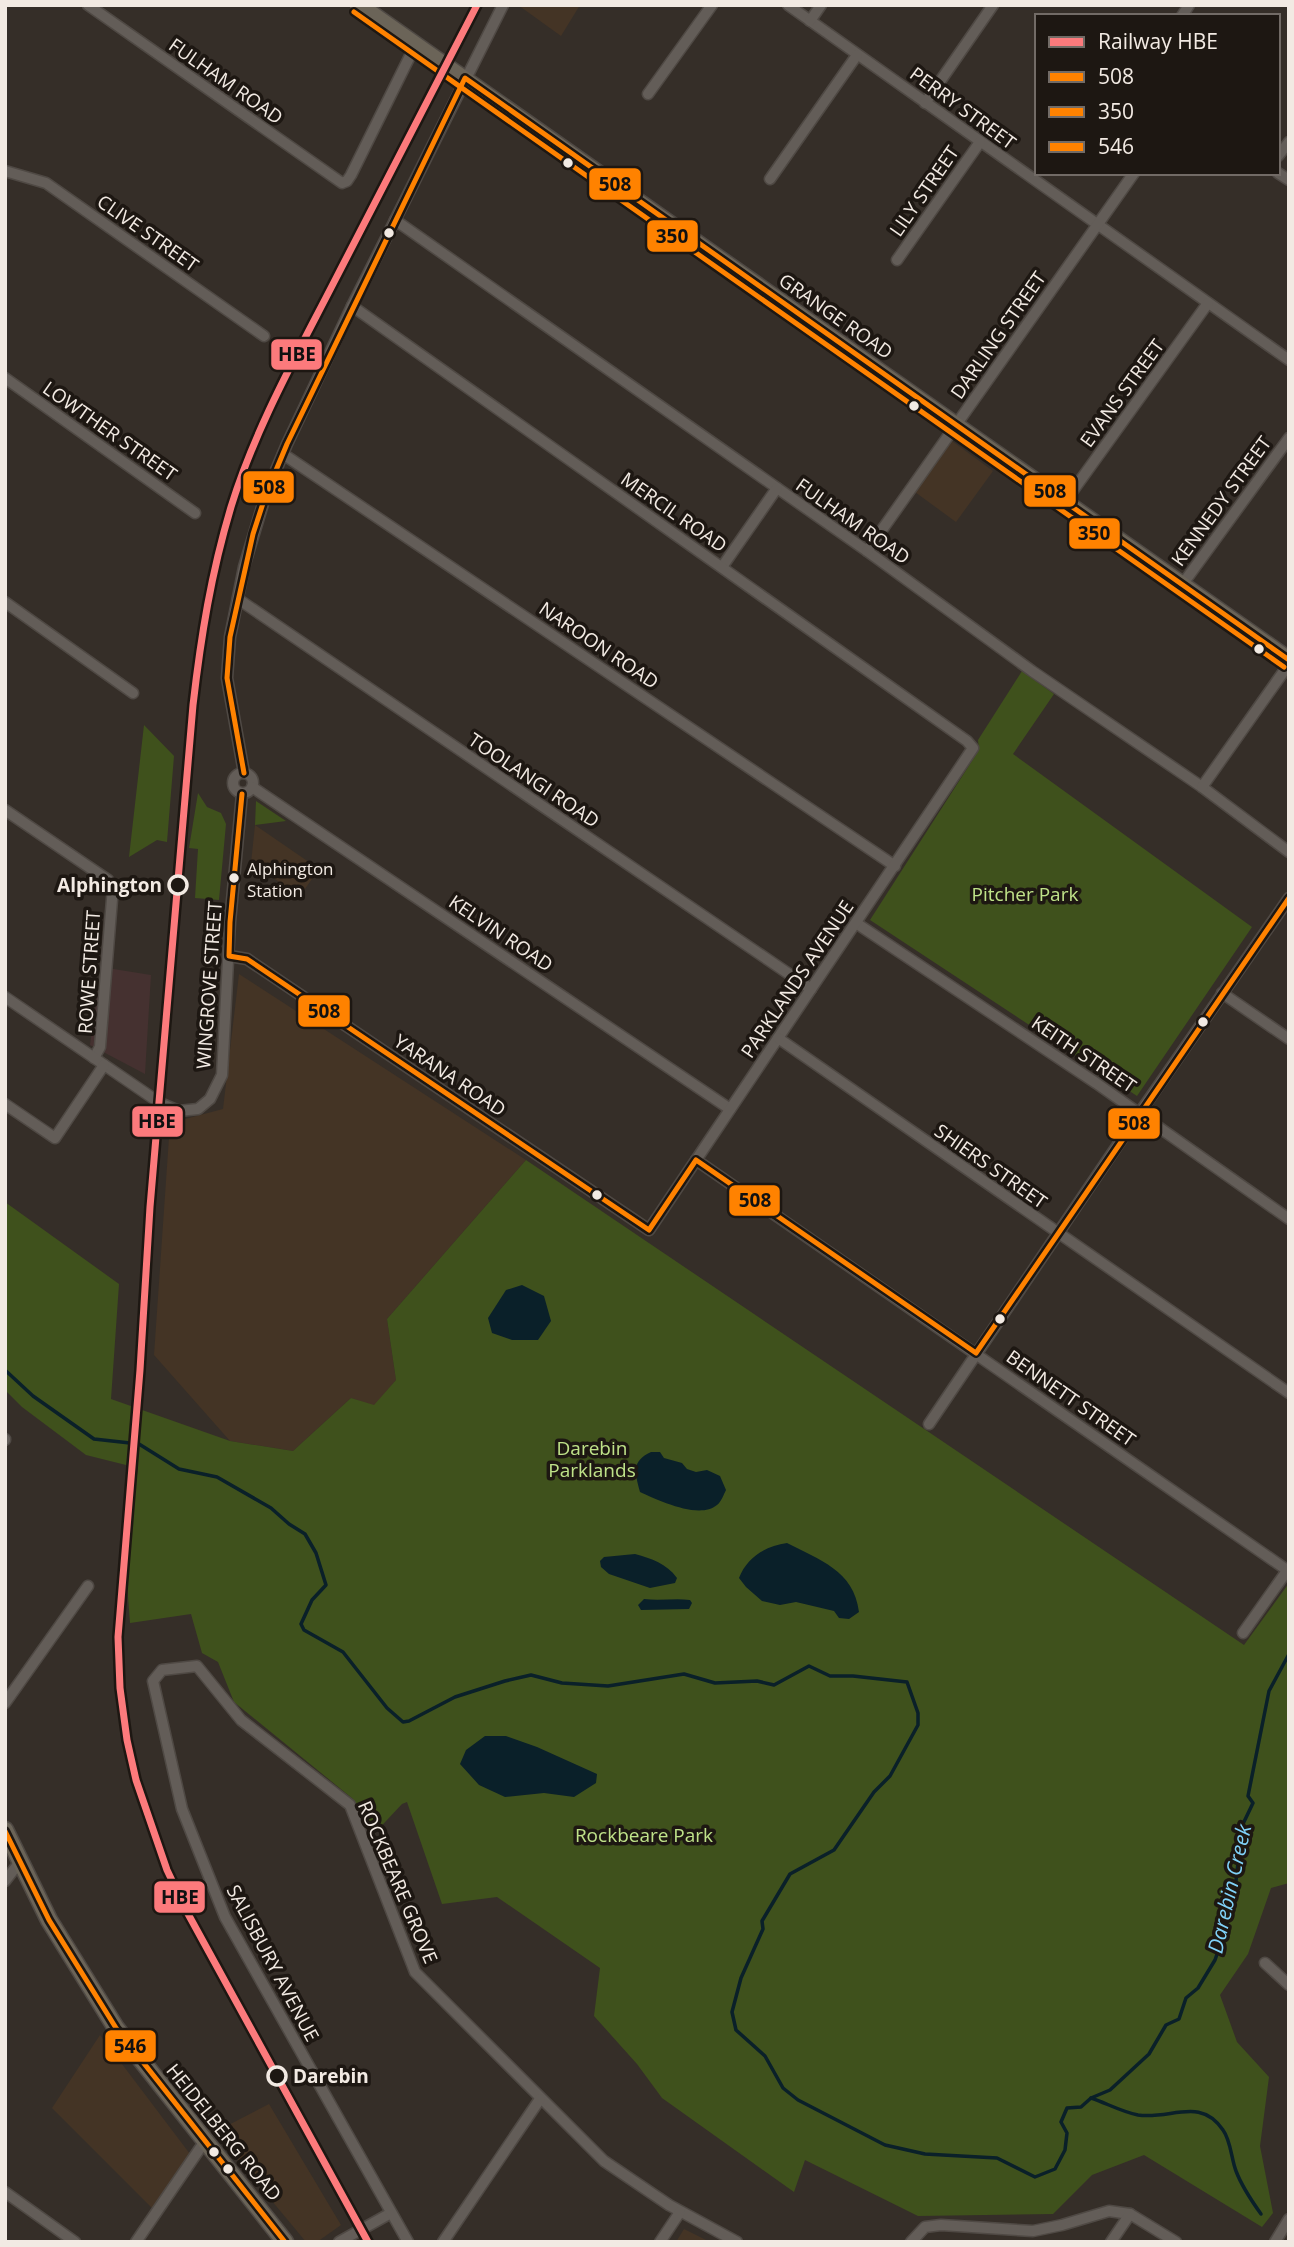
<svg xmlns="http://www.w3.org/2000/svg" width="1294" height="2247" font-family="'Open Sans',sans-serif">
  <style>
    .built { fill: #443425 }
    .industrial { fill: #453130 }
    .green { fill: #3f511c }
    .water { fill: #0a2029 }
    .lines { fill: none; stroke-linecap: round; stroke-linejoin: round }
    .stream { stroke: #0a2029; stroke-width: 3.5 }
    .street-casing { stroke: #4f4944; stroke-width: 13 }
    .primary-casing { stroke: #4f4944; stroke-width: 19 }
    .street { stroke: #635d58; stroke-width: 10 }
    .primary { stroke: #6b6458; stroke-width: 16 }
    .bus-1-casing { stroke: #1d1712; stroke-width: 10 }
    .bus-2-casing { stroke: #1d1712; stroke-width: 10 }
    .bus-3-casing { stroke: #1d1712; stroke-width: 10 }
    .bus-1 { stroke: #ff8200; stroke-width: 5 }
    .bus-2 { stroke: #ff8200; stroke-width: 5 }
    .bus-3 { stroke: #ff8200; stroke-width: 5 }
    .rail-1-casing { stroke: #1d1712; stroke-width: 12 }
    .rail-1 { stroke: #fc7a7c; stroke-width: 7 }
    .bus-dot { fill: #f2eae3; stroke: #1d1712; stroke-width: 2.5 }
    .stop-dot { fill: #1d1712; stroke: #f2eae3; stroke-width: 3.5 }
    .labels { text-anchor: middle; stroke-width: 7; stroke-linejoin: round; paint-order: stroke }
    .bus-label { font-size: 17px; fill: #f2eae3; stroke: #1d1712; text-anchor: start }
    .street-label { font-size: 19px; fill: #f2eae3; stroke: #1d1712 }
    .stop-label { font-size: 19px; font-weight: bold; fill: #f2eae3; stroke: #1d1712; text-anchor: end }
    .park-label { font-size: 19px; fill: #bfe289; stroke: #1d1712 }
    .water-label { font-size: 21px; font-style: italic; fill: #80d2f9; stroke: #1d1712 }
    .line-badge { stroke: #1d1712; stroke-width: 2.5 }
    .pale-badge-label { font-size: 19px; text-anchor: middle; font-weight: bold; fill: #111 }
  </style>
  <rect width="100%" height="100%" fill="#352e28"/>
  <g class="built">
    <path d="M518,5H580L561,36Z"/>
    <path d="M952,441L993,471L956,522L915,492Z"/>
    <path d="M255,825L319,869L300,896L251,863Z"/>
    <path d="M239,974L526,1160L387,1319L396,1380L374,1406L351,1398L293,1451L230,1441L154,1355L170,1123L223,1109Z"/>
    <path d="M100,2035L190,2154L153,2209L52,2108Z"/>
    <path d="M269,2104L341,2225L317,2242H306L215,2132Z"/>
    <path d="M684,2229L710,2242H676Z"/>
  </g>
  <path class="industrial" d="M101,967L151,975L145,1074L90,1045Z"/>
  <g class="green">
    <path d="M1022,671L1054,694L1013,754L1252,927L1137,1096L870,920L979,750L978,740Z"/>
    <path d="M144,725L174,756L167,842L157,840L129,857Z"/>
    <path d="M198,793L207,807L221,813L226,824L219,900L195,898L198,849L189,848Z"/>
    <path d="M256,801L286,821L255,825Z"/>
    <path d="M526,1160L1244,1645L1289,1583V1883L1271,1888L1248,1954L1220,1995L1237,2042L1269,2077L1260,2146L1273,2213L1262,2227L1144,2155L1092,2175L1053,2214L918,2216L805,2160L794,2192L662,2098L637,2064L594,2016L600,1968L497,1897L442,1904L407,1802L402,1804L371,1837L353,1799L234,1702L218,1662L202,1653L191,1614L130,1623L125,1557L138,1468L86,1455L22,1407L5,1390V1202L119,1284L111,1399L230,1441L293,1451L351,1398L374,1405L396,1380L387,1319Z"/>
  </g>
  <g class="water">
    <path d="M522,1285L544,1296L551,1321L538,1340H512L492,1333L488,1318L506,1290Z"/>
    <path d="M651,1452H660L664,1458L682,1463L687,1469L696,1472L707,1470L720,1476L726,1490C724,1494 721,1502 717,1505C699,1520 658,1500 640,1492C635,1473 631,1461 651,1452Z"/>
    <path d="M787,1543C819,1560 854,1570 859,1612L849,1619L839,1618L834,1611L796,1602L780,1605L762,1601L746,1587L739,1578C747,1557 766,1546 787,1543Z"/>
    <path d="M635,1554C652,1559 666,1563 677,1578L675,1583L650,1588L609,1574L601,1567L600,1561L604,1557Z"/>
    <path d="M644,1599C660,1601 675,1598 690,1600L692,1603L689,1609L641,1610L638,1605Z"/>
    <path d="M485,1736H506L537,1747L597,1774L596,1783L574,1797L544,1793L505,1797L479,1785L460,1764L466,1750Z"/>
  </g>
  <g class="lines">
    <g class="stream">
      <path d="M5,1370L33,1396L94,1439L139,1444L179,1469L217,1477L271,1508L289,1524L305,1534L316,1553L326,1585L312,1600L301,1624L304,1630L343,1652L387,1708L403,1722L409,1721L455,1697L505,1681L531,1675L562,1683L608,1686L684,1674L715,1683L757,1681L774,1685L809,1666L830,1676H853L907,1682L918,1713V1725L890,1776L874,1792L834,1850L790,1874L762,1921L763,1929L741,1978L732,2012L736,2030L765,2056L783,2088L798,2100L885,2145L925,2154L997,2158L1035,2177L1055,2169L1065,2150L1067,2133L1061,2122L1067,2108L1081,2107L1091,2098L1110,2090L1149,2054L1166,2025L1179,2019L1186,1998L1198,1988L1215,1960L1225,1931L1236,1881L1242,1826L1253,1803L1248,1796L1269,1691L1289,1654"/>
      <path d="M1091,2098C1106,2103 1122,2112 1138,2115C1171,2120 1200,2096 1223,2130C1231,2141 1231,2158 1236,2171C1242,2187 1251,2200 1261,2214"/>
    </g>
    <defs>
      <g id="street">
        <path d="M88,5L342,183L347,181L351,175L410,56L417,46"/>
        <path d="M788,5L1289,360"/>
        <path d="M1182,16L1189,5"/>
        <path d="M810,21L821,5"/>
        <path d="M648,94L712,5"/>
        <path d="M925,103L993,5"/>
        <path d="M1278,156L1289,142"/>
        <path d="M5,171L46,183L264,336"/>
        <path d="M1278,173L1289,180"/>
        <path d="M770,179L857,55"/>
        <path d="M395,220L867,551L1032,671L1202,787L1289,852"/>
        <path d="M897,260L980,142"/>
        <path d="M5,378L195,513"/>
        <path d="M283,454L895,866"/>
        <path d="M1064,503L1208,303"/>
        <path d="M867,551L1134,173"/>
        <path d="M722,567L777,488"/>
        <path d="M1182,585L1289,438"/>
        <path d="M238,599L811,989"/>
        <path d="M5,602L133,693"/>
        <circle cx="243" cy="783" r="10"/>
        <path d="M244,773L227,678L230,637L244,567L266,494L287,444L352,306L503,5"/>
        <path d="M252,787L730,1109"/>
        <path d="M1202,787L1289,664"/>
        <path d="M5,810L108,880L113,887L100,1047L94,1058"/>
        <path d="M856,923L1096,1083L1289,1219"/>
        <path d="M229,956L247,959L649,1230L973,748L967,741L352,306"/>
        <path d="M1222,993L1289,1039"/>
        <path d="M5,997L160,1103L179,1111L198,1109L210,1099L222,1075L230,922L242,794"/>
        <path d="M778,1038L1289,1393"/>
        <path d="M5,1104L55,1138L104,1065"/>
        <path d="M696,1160L1287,1570"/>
        <path d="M929,1424L1134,1121L1289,898"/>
        <path d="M5,1440V1439"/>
        <path d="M1243,1633L1289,1568"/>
        <path d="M5,1703L88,1586"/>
        <path d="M5,1881L19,1863"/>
        <path d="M1265,1963L1289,1985"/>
        <path d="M5,2192L75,2242"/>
        <path d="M136,2242L205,2141"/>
        <path d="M339,2242L391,2213"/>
        <path d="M408,2242L225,1917L182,1809L153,1681L162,1670L197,1666L241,1720L350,1805L415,1972L604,2161L669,2205L737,2242"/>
        <path d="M443,2242L540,2099"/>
        <path d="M660,2242L680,2212"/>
        <path d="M911,2242L925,2227L941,2225L1033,2231L1062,2225L1109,2211L1130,2214L1176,2242"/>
        <path d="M1111,2242L1130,2214"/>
        <path d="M1275,2242L1289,2219"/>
      </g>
      <g id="primary">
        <path d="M359,5L1289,660"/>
        <path d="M5,1830L49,1920L116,2028L285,2242"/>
      </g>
    </defs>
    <use href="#street" class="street-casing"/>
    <use href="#primary" class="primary-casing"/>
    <use href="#street" class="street"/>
    <use href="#primary" class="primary"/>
    <defs>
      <g id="bus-1">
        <path d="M244,773L227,678L230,637L253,534L266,494L287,444L465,78L1289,660"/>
        <path d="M242,794L230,922L229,956L247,959L649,1230L696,1160L976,1353L1289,898"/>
      </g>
      <path id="bus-2" d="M354,12L1284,667"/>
      <path id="bus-3" d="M5,1831L49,1920L116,2028L285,2242"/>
    </defs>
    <use href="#bus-1" class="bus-1-casing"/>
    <use href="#bus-2" class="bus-2-casing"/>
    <use href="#bus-3" class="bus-3-casing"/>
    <use href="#bus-1" class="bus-1"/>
    <use href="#bus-2" class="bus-2"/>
    <use href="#bus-3" class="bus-3"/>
    <defs>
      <path id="rail-1" d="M368,2242L187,1912L167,1870L136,1780L127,1740L120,1688L118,1637L140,1370L150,1207L193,705C201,636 211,574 231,507C255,429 296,356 333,284C381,191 429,98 477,5"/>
    </defs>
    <use href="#rail-1" class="rail-1-casing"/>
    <use href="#rail-1" class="rail-1"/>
  </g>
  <g class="bus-dot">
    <circle cx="568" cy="163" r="6"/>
    <circle cx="389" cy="233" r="6"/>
    <circle cx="914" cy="406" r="6"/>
    <circle cx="1259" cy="649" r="6"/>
    <circle cx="234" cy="878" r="6"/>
    <circle cx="1203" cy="1022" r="6"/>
    <circle cx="597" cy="1195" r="6"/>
    <circle cx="1000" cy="1319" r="6"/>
    <circle cx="214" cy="2152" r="6"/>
    <circle cx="228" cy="2169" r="6"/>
  </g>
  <g class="stop-dot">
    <circle cx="178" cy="885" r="9"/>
    <circle cx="277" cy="2076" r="9"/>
  </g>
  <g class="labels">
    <g class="bus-label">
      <text x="247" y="875">Alphington<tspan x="247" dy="22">Station</tspan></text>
    </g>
    <g class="street-label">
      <text transform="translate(226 81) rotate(35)" y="7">FULHAM ROAD</text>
      <text transform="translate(963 108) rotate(36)" y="7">PERRY STREET</text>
      <text transform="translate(924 191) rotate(-55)" y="7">LILY STREET</text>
      <text transform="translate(148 233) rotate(35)" y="7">CLIVE STREET</text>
      <text transform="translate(836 316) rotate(35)" y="7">GRANGE ROAD</text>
      <text transform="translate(998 335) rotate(-55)" y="7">DARLING STREET</text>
      <text transform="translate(1122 393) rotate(-54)" y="7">EVANS STREET</text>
      <text transform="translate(110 431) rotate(35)" y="7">LOWTHER STREET</text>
      <text transform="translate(1221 501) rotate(-54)" y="7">KENNEDY STREET</text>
      <text transform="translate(674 512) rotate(35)" y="7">MERCIL ROAD</text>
      <text transform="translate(853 521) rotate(35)" y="7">FULHAM ROAD</text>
      <text transform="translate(599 645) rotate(34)" y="7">NAROON ROAD</text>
      <text transform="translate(534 780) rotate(34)" y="7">TOOLANGI ROAD</text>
      <text transform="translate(501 933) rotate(34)" y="7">KELVIN ROAD</text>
      <text transform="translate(89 972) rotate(-86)" y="7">ROWE STREET</text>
      <text transform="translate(797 979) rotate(-56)" y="7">PARKLANDS AVENUE</text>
      <text transform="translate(209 985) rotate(-86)" y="7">WINGROVE STREET</text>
      <text transform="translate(1084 1054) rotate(34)" y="7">KEITH STREET</text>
      <text transform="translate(450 1075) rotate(34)" y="7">YARANA ROAD</text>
      <text transform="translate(991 1166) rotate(35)" y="7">SHIERS STREET</text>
      <text transform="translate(1071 1398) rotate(35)" y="7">BENNETT STREET</text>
      <text transform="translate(398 1882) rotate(67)" y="7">ROCKBEARE GROVE</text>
      <text transform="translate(273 1963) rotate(62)" y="7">SALISBURY AVENUE</text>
      <text transform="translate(224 2132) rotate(51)" y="7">HEIDELBERG ROAD</text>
    </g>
    <g class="stop-label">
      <text x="162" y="892">Alphington</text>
      <text x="293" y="2083" text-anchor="start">Darebin</text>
    </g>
    <g class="park-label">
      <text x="1025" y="901">Pitcher Park</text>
      <text x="592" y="1455">Darebin<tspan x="592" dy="22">Parklands</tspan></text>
      <text x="644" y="1842">Rockbeare Park</text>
    </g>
    <g class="water-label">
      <text transform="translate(1230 1889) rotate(-77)" y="7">Darebin Creek</text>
    </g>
  </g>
  <g class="line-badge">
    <rect x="588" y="167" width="54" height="34" rx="7" fill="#ff8200"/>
    <rect x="646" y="219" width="53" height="34" rx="7" fill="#ff8200"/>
    <rect x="270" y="338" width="53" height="33" rx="7" fill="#fc7a7c"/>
    <rect x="242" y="470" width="53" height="34" rx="7" fill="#ff8200"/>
    <rect x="1023" y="474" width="54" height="34" rx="7" fill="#ff8200"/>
    <rect x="1068" y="517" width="53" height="33" rx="7" fill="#ff8200"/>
    <rect x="297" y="994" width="54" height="34" rx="7" fill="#ff8200"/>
    <rect x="131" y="1105" width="53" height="33" rx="7" fill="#fc7a7c"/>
    <rect x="1107" y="1107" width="54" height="33" rx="7" fill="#ff8200"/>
    <rect x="728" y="1184" width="53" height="33" rx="7" fill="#ff8200"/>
    <rect x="153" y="1880" width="53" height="34" rx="7" fill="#fc7a7c"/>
    <rect x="104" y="2029" width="53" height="34" rx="7" fill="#ff8200"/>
  </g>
  <g class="pale-badge-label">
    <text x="615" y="191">508</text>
    <text x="672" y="243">350</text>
    <text x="297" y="361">HBE</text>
    <text x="269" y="494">508</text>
    <text x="1050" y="498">508</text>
    <text x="1094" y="540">350</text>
    <text x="324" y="1018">508</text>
    <text x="157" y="1128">HBE</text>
    <text x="1134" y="1130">508</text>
    <text x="755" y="1207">508</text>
    <text x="180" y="1904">HBE</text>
    <text x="130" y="2053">546</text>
  </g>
  <rect width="1294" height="2247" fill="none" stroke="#f2eae3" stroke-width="14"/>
  <rect x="1035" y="14" width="245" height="161" fill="#1d1712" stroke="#726b66" stroke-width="2"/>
  <rect x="1049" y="37" width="35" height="10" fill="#fc7a7c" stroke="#726b66" stroke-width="2"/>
  <text x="1098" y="49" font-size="21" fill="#f2eae3">Railway HBE</text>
  <rect x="1049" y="72" width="35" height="10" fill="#ff8200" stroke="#726b66" stroke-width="2"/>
  <text x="1098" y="84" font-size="21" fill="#f2eae3">508</text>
  <rect x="1049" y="107" width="35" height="10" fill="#ff8200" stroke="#726b66" stroke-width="2"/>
  <text x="1098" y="119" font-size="21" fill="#f2eae3">350</text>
  <rect x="1049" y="142" width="35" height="10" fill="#ff8200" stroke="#726b66" stroke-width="2"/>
  <text x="1098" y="154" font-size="21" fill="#f2eae3">546</text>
</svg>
